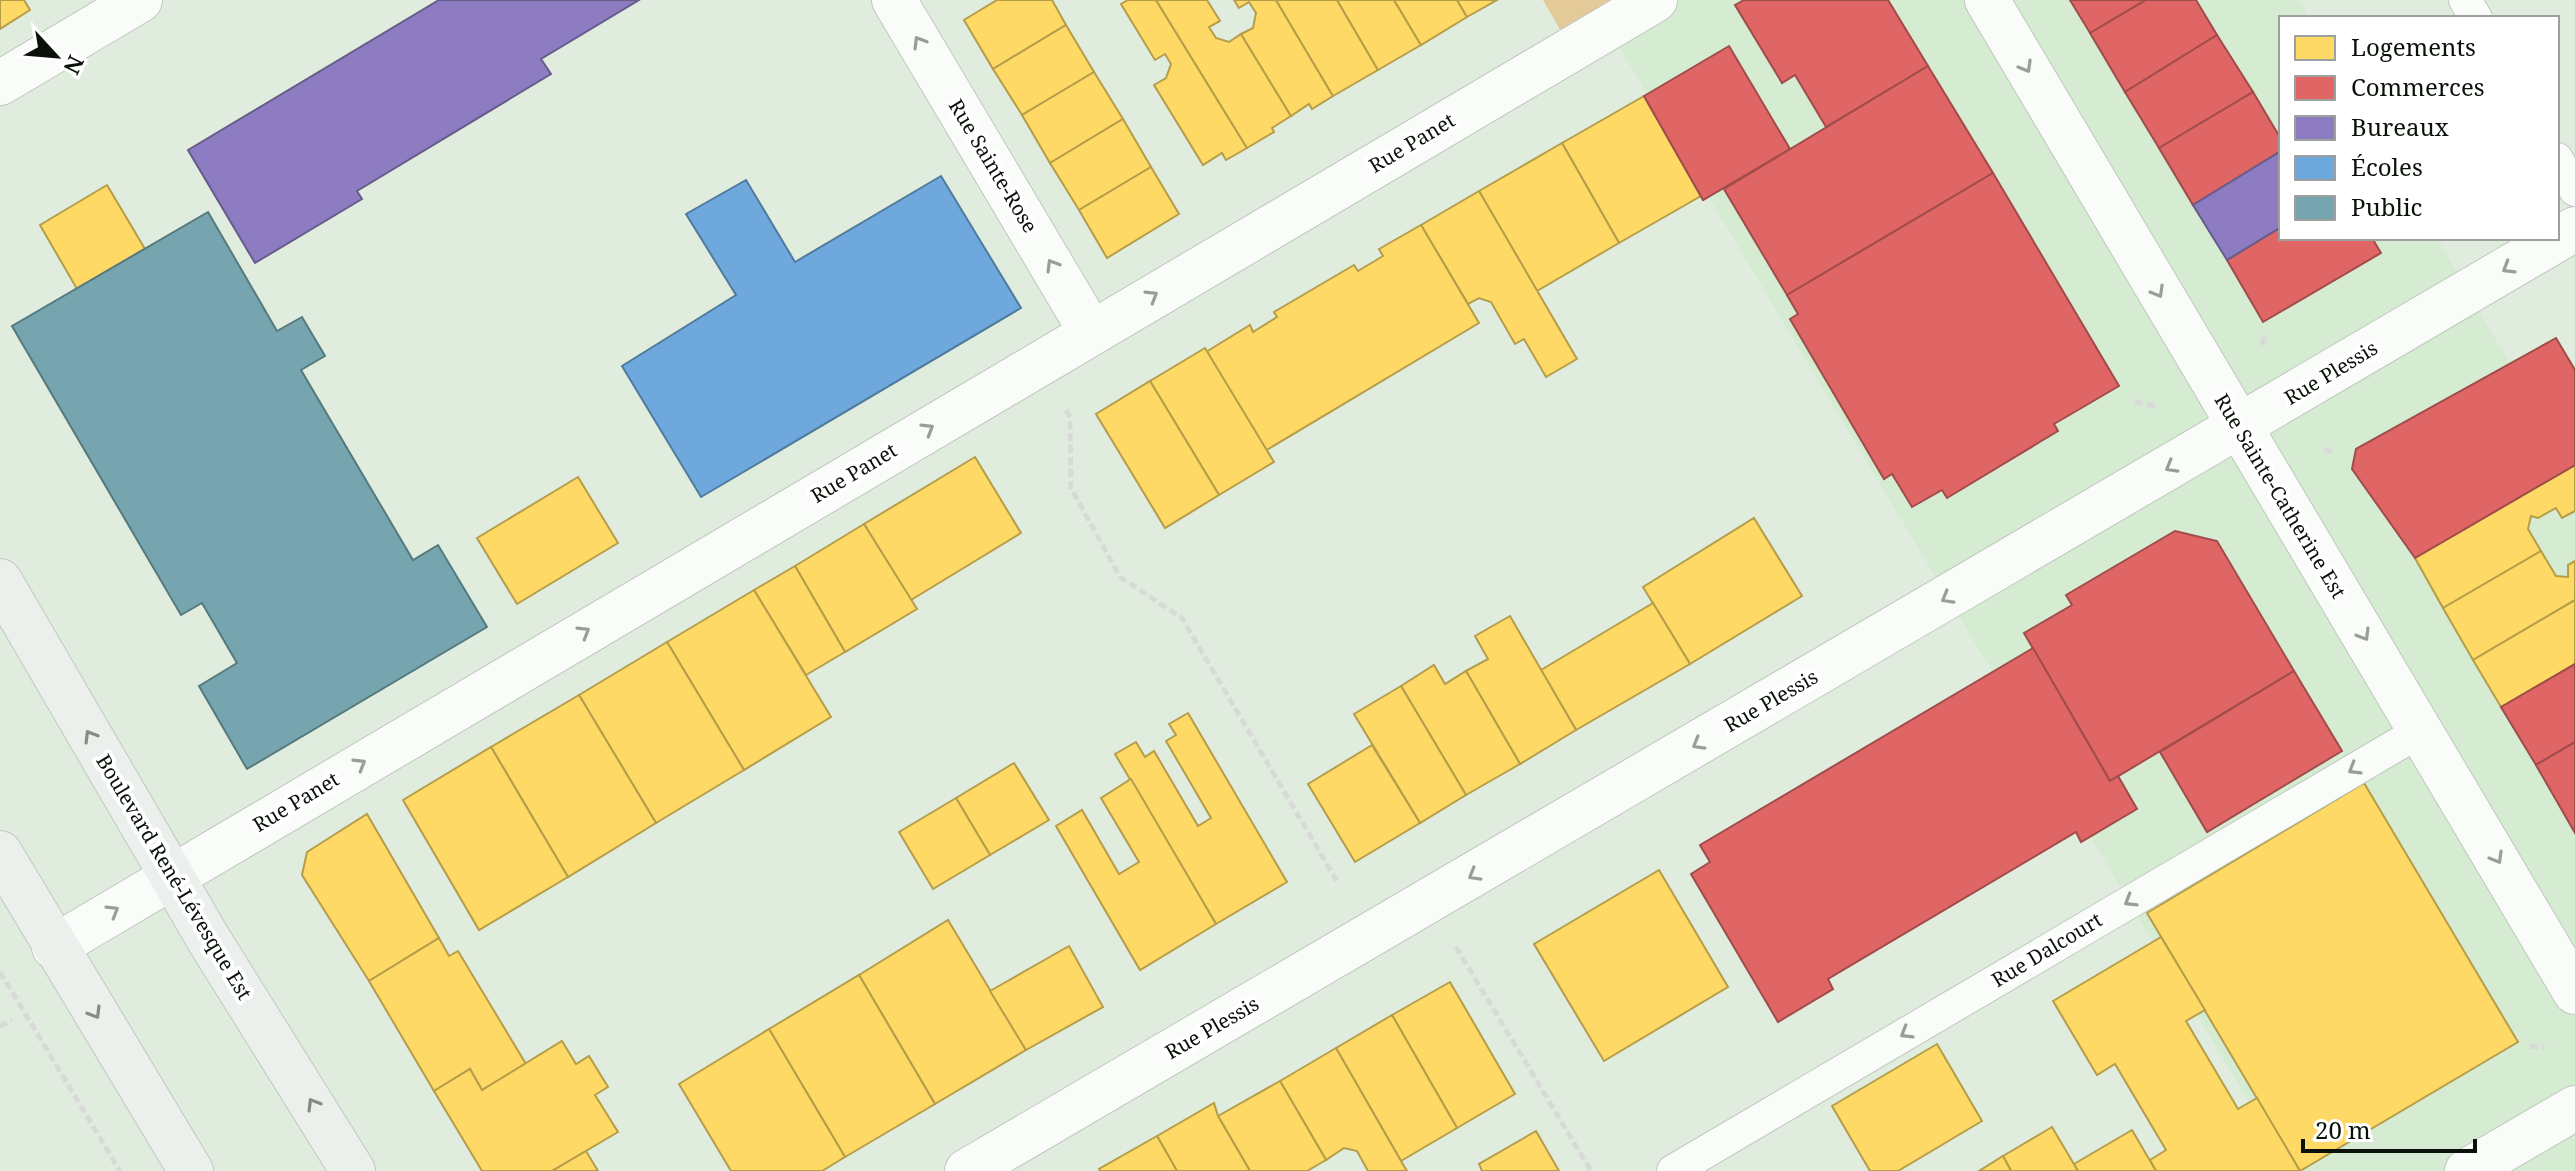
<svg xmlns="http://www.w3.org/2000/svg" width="2575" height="1171" font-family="'Noto Serif',serif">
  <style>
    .built { fill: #d5ebd2 }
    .green { fill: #e3ca98 }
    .homes { fill: #ffd966; stroke: #b59d4a; stroke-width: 2 }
    .shops { fill: #e06666; stroke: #a04c4a; stroke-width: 2 }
    .offices { fill: #8e7cc3; stroke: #665c8b; stroke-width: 2 }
    .schools { fill: #6fa8dc; stroke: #507b9c; stroke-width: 2 }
    .public { fill: #76a5af; stroke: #55797d; stroke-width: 2 }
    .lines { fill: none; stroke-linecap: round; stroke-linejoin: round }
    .service-casing { stroke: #bfc9bd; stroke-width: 34 }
    .minor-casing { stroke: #bfc9bd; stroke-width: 46 }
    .tertiary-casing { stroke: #bfc9bd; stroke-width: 46 }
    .secondary-casing { stroke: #bfc9bd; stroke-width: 46 }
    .path { stroke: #d7dad6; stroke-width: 5; stroke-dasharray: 8 4; stroke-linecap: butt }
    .service { stroke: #fafcfa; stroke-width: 32 }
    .minor { stroke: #fafcfa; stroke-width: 44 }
    .tertiary { stroke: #fafcfa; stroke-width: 44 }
    .secondary { stroke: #ebf0ed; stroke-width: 44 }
    .oneway { stroke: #9a9e99 }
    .oneway2 { stroke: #858c86 }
    .labels { text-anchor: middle; stroke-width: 8; stroke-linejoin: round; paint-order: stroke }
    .street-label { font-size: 20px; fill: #091108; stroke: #fff }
  </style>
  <rect width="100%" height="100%" fill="#e0edde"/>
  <path class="built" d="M1591,0H2299L2309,18H2281V238H2437L2575,476V1171H2290Z"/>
  <path class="green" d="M1543,0H1619L1562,33Z"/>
  <g class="homes">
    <path d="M0,0H24L30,10L0,29Z"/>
    <path d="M997,0H1052L1066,25L993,69L964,20Z"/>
    <path d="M1128,0H1156L1247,148L1226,160L1222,153L1203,165L1154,85L1166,78L1171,64L1165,54L1155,60L1121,4Z"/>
    <path d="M1156,0H1207L1220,21L1209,27L1216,38L1229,42L1241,34L1291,116L1272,128L1274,132L1247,148Z"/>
    <path d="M1234,0H1276L1333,96L1312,109L1309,104L1291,116L1241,34L1253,28L1256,13L1249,2L1239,8Z"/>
    <path d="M1276,0H1337L1378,70L1333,96Z"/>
    <path d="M1337,0H1394L1421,45L1378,70Z"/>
    <path d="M1394,0H1457L1467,17L1421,45Z"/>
    <path d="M1457,0H1497L1467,17Z"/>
    <path d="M1066,25L1094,72L1022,115L993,69Z"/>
    <path d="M1094,72L1123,119L1050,163L1022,115Z"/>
    <path d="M1644,96L1701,196L1619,243L1562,143Z"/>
    <path d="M1123,119L1151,167L1079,210L1050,163Z"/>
    <path d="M1562,143L1619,243L1537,291L1479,191Z"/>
    <path d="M1151,167L1179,214L1107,258L1079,210Z"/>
    <path d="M107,185L145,249L77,289L40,225Z"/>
    <path d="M1479,191L1577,359L1546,377L1524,339L1515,344L1491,302L1479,298L1468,304L1421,225Z"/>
    <path d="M1421,225L1479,323L1265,451L1206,352L1250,325L1253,332L1277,317L1274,312L1354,265L1358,271L1383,256L1379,249Z"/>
    <path d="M1205,348L1274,462L1219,495L1150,381Z"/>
    <path d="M1150,381L1219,495L1165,528L1096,414Z"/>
    <path d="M975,457L1021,533L911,600L864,524Z"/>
    <path d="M2575,465V511L2562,518L2556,508L2538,518L2531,516L2528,529L2541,551L2443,608L2415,558Z"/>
    <path d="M578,477L618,543L517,604L477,538Z"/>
    <path d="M1754,518L1802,596L1690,664L1643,587Z"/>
    <path d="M864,524L917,609L845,652L795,566Z"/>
    <path d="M2541,551L2556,576L2568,577V565L2575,561V600L2473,660L2443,608Z"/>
    <path d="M795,566L845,652L806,675L754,590Z"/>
    <path d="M754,590L831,717L744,770L667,642Z"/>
    <path d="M2575,600V664L2501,707L2473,660Z"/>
    <path d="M1653,603L1690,664L1576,730L1541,670Z"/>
    <path d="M1510,616L1576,730L1520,764L1466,671L1488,659L1475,636Z"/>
    <path d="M667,642L744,770L656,823L579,695Z"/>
    <path d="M1434,665L1445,684L1466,671L1520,764L1466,795L1401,686Z"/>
    <path d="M1401,686L1466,795L1420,823L1354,714Z"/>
    <path d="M579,695L656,823L568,877L491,747Z"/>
    <path d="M1188,713L1287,882L1216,924L1115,754L1136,742L1145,757L1154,751L1198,826L1211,818L1166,741L1176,735L1169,724Z"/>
    <path d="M1372,745L1420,823L1355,862L1308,784Z"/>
    <path d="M491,747L568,877L479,930L403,800Z"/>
    <path d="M1014,763L1049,820L990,855L956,798Z"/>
    <path d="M1131,779L1216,924L1140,970L1056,826L1082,810L1119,874L1139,862L1101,798Z"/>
    <path d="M2364,783L2518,1042L2300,1171L2147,913Z"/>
    <path d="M956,798L990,855L933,889L899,832Z"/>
    <path d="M367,814L439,938L369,981L302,875L307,852Z"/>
    <path d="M1659,870L1728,987L1604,1061L1534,944Z"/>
    <path d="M948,920L1026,1050L935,1104L859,975Z"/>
    <path d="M2161,937L2205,1010L2186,1021L2238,1109L2257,1098L2300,1171H2156L2150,1160L2166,1150L2115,1064L2097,1075L2053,1001Z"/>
    <path d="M439,938L449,956L458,951L526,1064L482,1090L470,1069L434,1091L369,981Z"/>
    <path d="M1069,946L1103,1007L1026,1050L990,991Z"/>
    <path d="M859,975L935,1104L845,1157L769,1029Z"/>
    <path d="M1450,982L1515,1094L1457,1128L1392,1015Z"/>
    <path d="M1392,1015L1457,1128L1401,1161L1336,1048Z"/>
    <path d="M769,1029L845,1157L822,1171H731L679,1084Z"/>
    <path d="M562,1041L576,1064L589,1056L608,1087L595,1095L618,1132L552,1171H482L434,1091L470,1069L482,1090Z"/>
    <path d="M1937,1044L1982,1121L1898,1171H1870L1832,1106Z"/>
    <path d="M1336,1048L1401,1161L1407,1171H1368L1357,1151L1344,1148L1326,1160L1280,1081Z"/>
    <path d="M1280,1081L1326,1160L1307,1171H1250L1218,1116Z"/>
    <path d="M1214,1103L1218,1116L1250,1171H1177L1157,1136Z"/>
    <path d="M2052,1127L2078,1171H2011L2003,1156Z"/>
    <path d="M2132,1130L2156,1171H2078L2074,1164Z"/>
    <path d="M1536,1131L1559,1171H1482L1479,1164Z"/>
    <path d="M1157,1136L1177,1171H1100L1099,1169Z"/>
    <path d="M586,1151L598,1171H552Z"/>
    <path d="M2003,1156L2011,1171H1979Z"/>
  </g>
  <g class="shops">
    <path d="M1744,0H1888L1928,66L1826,127L1795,75L1782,83L1735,5Z"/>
    <path d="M2070,0H2146L2090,33Z"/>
    <path d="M2146,0H2196L2217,35L2125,92L2090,33Z"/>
    <path d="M2217,35L2253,92L2159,148L2125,92Z"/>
    <path d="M1729,46L1790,149L1703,200L1644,96Z"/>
    <path d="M1928,66L1993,173L1787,295L1724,189Z"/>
    <path d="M2253,92L2281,139V151L2193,205L2159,148Z"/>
    <path d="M1993,173L2119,386L2054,424L2058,431L1947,498L1942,490L1912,507L1892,474L1884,479L1790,319L1798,314L1787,295Z"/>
    <path d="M2281,227V238H2372L2381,253L2263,322L2227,260Z"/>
    <path d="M2556,338L2575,370V465L2415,558L2352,469L2356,449Z"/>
    <path d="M2175,531L2217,541L2294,671L2110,781L2024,633L2072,605L2066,595Z"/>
    <path d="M2033,648L2110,781L2118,776L2137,809L2081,842L2076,832L1828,979L1833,989L1778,1022L1691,874L1710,862L1700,845Z"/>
    <path d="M2575,664V742L2536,765L2501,707Z"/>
    <path d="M2294,671L2342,751L2207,832L2160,752Z"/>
    <path d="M2575,742V833L2536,765Z"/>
  </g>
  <g class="offices">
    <path d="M439,0H639L541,59L551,74L357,191L362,199L255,263L188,150Z"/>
    <path d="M2281,151V227L2227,260L2193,205Z"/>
  </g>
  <path class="schools" d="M941,176L1021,308L701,497L622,366L736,295L686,214L746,180L795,262Z"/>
  <path class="public" d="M208,212L277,331L302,317L325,356L301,370L413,560L438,545L487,627L247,769L199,686L237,663L202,603L181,615L12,326Z"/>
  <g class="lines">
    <defs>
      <g id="service">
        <path d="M2465,0L2476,18"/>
        <path d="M2557,159L2575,190"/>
        <path d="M1673,1171L2422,730"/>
      </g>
      <g id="minor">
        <path d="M894,0L1091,332"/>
        <path d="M0,83L140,0"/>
        <path d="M54,947L1655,0"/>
        <path d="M967,1171L2575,229"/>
        <path d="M2467,1171L2575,1108"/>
      </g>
      <path id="tertiary" d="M1987,0L2575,992"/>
      <g id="secondary">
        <path d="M0,581L209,940L353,1171"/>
        <path d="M0,853L191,1171"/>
      </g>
    </defs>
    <use href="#service" class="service-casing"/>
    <use href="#minor" class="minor-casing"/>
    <use href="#tertiary" class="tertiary-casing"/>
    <use href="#secondary" class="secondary-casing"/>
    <g class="path">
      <path d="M2262,345L2265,333"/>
      <path d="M2135,402L2155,406"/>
      <path d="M1066,410L1070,417L1071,488L1120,577L1182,618L1338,883"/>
      <path d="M2324,449L2334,453"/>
      <path d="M1456,947L1591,1171"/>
      <path d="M0,972L120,1171"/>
      <path d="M0,1026L12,1020"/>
      <path d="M2530,1046L2544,1048"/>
    </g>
    <use href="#service" class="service"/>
    <use href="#minor" class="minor"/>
    <use href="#tertiary" class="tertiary"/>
    <use href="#secondary" class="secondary"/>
  </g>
  <defs><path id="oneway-chevron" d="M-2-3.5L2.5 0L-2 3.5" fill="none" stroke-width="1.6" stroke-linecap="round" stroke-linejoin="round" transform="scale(2)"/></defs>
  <g class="oneway">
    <use href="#oneway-chevron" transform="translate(919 42) rotate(-121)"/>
    <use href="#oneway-chevron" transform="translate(2026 67) rotate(60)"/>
    <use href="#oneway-chevron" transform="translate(1052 265) rotate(-121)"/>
    <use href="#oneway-chevron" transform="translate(2508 268) rotate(149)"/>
    <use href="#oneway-chevron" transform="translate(2158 292) rotate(60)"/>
    <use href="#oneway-chevron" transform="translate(1152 296) rotate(-31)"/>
    <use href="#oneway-chevron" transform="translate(928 429) rotate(-31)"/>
    <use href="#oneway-chevron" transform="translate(2171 467) rotate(150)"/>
    <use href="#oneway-chevron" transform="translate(1947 598) rotate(150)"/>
    <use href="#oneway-chevron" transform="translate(584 632) rotate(-31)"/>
    <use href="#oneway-chevron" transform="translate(2364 635) rotate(59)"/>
    <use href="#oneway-chevron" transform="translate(1698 744) rotate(150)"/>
    <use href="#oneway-chevron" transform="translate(360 764) rotate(-31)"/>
    <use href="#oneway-chevron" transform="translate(2354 769) rotate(149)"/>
    <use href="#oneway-chevron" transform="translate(2497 858) rotate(60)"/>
    <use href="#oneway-chevron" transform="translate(1474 875) rotate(150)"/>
    <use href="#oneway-chevron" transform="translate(2130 901) rotate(149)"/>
    <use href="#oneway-chevron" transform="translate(113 911) rotate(-31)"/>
    <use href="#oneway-chevron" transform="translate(1906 1033) rotate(149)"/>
  </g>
  <g class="oneway2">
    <use href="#oneway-chevron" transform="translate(90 736) rotate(-121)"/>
    <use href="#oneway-chevron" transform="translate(95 1013) rotate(59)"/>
    <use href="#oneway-chevron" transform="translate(313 1104) rotate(-121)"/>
  </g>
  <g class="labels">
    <g class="street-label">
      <text transform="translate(1412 143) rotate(-31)" y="7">Rue Panet</text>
      <text transform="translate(993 166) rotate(59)" y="7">Rue Sainte-Rose</text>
      <text transform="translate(2331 373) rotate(-31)" y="7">Rue Plessis</text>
      <text transform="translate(854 473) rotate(-31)" y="7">Rue Panet</text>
      <text transform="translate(2280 496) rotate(59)" y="7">Rue Sainte-Catherine Est</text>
      <text transform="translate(1771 701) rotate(-30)" y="7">Rue Plessis</text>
      <text transform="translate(296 802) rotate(-31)" y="7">Rue Panet</text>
      <text transform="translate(174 877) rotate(59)" y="7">Boulevard René-Lévesque Est</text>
      <text transform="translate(2047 950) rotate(-31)" y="7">Rue Dalcourt</text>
      <text transform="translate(1212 1028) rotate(-30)" y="7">Rue Plessis</text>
    </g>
  </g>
  <rect x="2279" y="16" width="280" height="224" fill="#ffffff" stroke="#9da09c" stroke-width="2"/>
  <rect x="2295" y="36" width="40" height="24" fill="#ffd966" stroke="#9da09c" stroke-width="2"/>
  <text x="2351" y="56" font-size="24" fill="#091108">Logements</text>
  <rect x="2295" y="76" width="40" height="24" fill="#e06666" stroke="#9da09c" stroke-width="2"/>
  <text x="2351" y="96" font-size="24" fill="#091108">Commerces</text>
  <rect x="2295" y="116" width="40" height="24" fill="#8e7cc3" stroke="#9da09c" stroke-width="2"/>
  <text x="2351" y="136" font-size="24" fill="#091108">Bureaux</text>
  <rect x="2295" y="156" width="40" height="24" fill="#6fa8dc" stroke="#9da09c" stroke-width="2"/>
  <text x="2351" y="176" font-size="24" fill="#091108">Écoles</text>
  <rect x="2295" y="196" width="40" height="24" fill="#76a5af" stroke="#9da09c" stroke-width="2"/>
  <text x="2351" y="216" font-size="24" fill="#091108">Public</text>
  <g transform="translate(56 56) rotate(116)" stroke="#ffffff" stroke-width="6" paint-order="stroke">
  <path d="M0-6L14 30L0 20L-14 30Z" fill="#091108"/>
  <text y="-12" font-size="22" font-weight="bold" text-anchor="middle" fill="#091108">N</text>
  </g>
  <path d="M2303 1139v12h172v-12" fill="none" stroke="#091108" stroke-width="4"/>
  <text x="2315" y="1139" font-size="24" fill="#091108" stroke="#ffffff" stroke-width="6" paint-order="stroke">20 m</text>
</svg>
